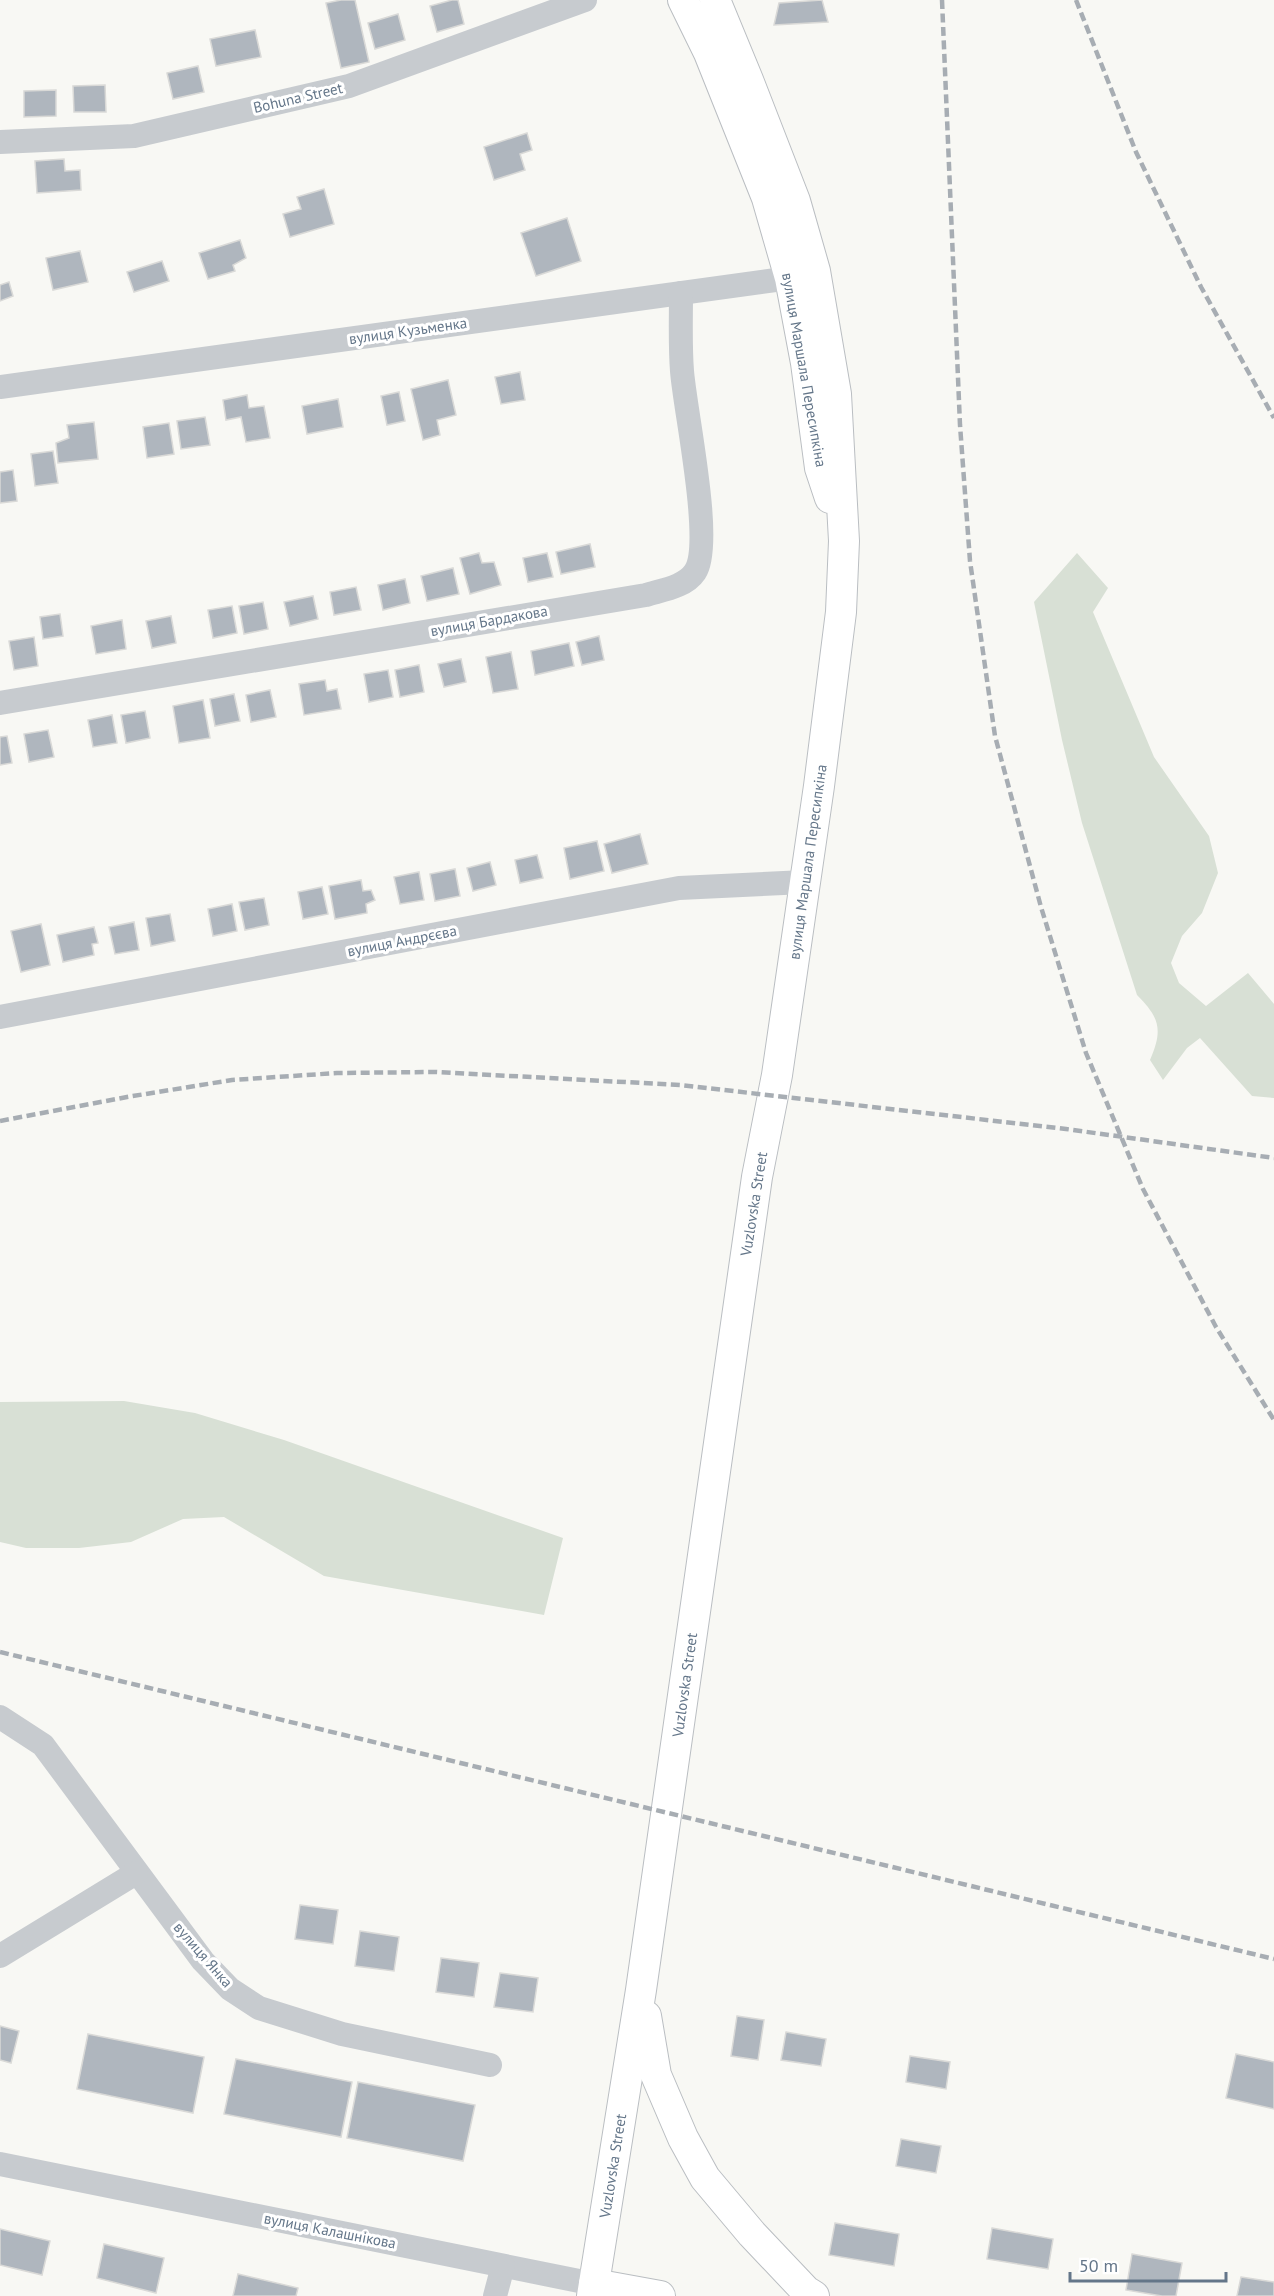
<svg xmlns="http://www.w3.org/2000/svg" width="1274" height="2296" font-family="'PT Sans',sans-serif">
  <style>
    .green { fill: #d8e0d5 }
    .building { fill: #afb6be; stroke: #d9d9d7; stroke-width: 1.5 }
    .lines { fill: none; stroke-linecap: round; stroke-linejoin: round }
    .major-casing { stroke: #babec2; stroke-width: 32 }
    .minor { stroke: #c7cbcf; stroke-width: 24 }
    .major { stroke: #fff; stroke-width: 30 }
    .rail { stroke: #a7adb3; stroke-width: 4.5; stroke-dasharray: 9 4.5; stroke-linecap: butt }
    .labels { text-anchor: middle; stroke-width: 6; stroke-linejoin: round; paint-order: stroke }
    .street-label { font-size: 15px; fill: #647689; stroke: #fff }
  </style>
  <rect width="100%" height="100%" fill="#f8f8f4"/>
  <g class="green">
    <path d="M1077,553L1108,588L1093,612L1154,757L1209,836L1218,873L1202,913L1182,936L1171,963L1179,983L1206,1006L1248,973L1274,1004V1098L1252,1096L1200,1038L1187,1048L1163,1080L1150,1060C1163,1030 1160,1018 1137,995L1082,823L1062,740L1034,602Z"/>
    <path d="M124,1401L195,1413L284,1440L563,1538L544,1615L324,1576L224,1517L183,1519L131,1542L79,1548H26L0,1542V1402Z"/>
  </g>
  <g class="building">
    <path d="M341,0H355L369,62L341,68L326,3Z"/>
    <path d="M452,0H458L464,24L437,32L430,6Z"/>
    <path d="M822,0L828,22L774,25L779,3Z"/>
    <path d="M398,14L405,40L375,49L368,23Z"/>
    <path d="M255,30L261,57L216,66L210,39Z"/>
    <path d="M198,66L204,92L173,99L167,73Z"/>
    <path d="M105,85L106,112H74L73,86Z"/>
    <path d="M56,90V116L24,117V91Z"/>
    <path d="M527,133L532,150L520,154L525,170L494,180L484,147Z"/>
    <path d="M64,159L65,171L80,170L81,190L37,193L35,161Z"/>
    <path d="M324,189L334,224L290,237L283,214L301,209L297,197Z"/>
    <path d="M567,218L581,261L536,276L521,233Z"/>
    <path d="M240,240L246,258L233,265L235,271L208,279L199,253Z"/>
    <path d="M80,251L88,282L53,290L46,258Z"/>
    <path d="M162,261L169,281L134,292L127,272Z"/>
    <path d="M9,282L13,296L0,301V285Z"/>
    <path d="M520,372L525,400L501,404L495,377Z"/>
    <path d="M448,380L456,415L437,420L440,435L423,440L411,389Z"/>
    <path d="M399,392L405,421L387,425L381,396Z"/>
    <path d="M247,395L249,408L264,406L270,438L246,442L241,417L226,420L223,400Z"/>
    <path d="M338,399L343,427L307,434L302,406Z"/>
    <path d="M205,417L210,445L181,449L177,421Z"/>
    <path d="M94,422L98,459L58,463L56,443L69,438L67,425Z"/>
    <path d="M169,423L174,454L147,458L143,427Z"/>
    <path d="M53,451L58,483L35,486L31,454Z"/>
    <path d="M13,470L17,501L0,503V472Z"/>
    <path d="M590,544L595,567L561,574L556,552Z"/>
    <path d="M479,553L482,563L494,562L501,585L470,594L460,558Z"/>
    <path d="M547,553L553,577L528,582L523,558Z"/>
    <path d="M453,568L459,594L427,601L421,576Z"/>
    <path d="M405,579L410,603L383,610L378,585Z"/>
    <path d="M356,587L361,610L334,615L330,592Z"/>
    <path d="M313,596L318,619L290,626L284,602Z"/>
    <path d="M263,602L268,629L244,634L239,606Z"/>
    <path d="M232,606L237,633L213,638L208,610Z"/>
    <path d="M60,614L63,636L43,639L40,617Z"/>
    <path d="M171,616L176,643L152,648L146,621Z"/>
    <path d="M122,620L126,649L96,654L91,626Z"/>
    <path d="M599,636L604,660L582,665L576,642Z"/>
    <path d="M34,637L38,666L14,670L9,641Z"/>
    <path d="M569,643L574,666L535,675L531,651Z"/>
    <path d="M511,652L518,689L493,693L486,657Z"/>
    <path d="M461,659L466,682L444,687L438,664Z"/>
    <path d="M419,665L424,692L400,697L395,670Z"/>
    <path d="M388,670L393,697L369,702L364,674Z"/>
    <path d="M325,680L327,691L337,689L341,709L304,715L299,684Z"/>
    <path d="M270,690L276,717L251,722L246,695Z"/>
    <path d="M234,694L240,721L215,726L210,699Z"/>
    <path d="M203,700L210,738L179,743L173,706Z"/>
    <path d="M145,711L150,738L126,743L121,715Z"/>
    <path d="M112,715L117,743L93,747L88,720Z"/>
    <path d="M48,730L54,757L29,762L24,734Z"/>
    <path d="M7,736L12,763L0,765V737Z"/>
    <path d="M640,834L648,864L612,873L604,844Z"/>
    <path d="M597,841L604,871L570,879L564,848Z"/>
    <path d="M537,855L543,878L520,883L515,860Z"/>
    <path d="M490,862L496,885L473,891L467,868Z"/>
    <path d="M455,869L460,896L435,901L430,874Z"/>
    <path d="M419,872L424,900L400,904L394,877Z"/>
    <path d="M361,880L363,891L371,890L375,900L366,904L367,913L335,919L329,886Z"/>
    <path d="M322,887L328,914L303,919L298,892Z"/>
    <path d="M264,898L269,925L245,930L239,902Z"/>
    <path d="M232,904L237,931L213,936L208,909Z"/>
    <path d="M170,914L175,941L151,946L146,918Z"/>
    <path d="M134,922L139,950L115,954L109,927Z"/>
    <path d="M41,924L50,965L21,972L11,931Z"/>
    <path d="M94,927L98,943L92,944L94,955L63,962L57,935Z"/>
    <path d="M300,1905L338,1910L333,1944L295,1939Z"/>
    <path d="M360,1931L399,1937L394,1971L355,1966Z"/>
    <path d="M441,1958L479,1963L474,1997L436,1992Z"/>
    <path d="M500,1973L538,1978L533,2012L494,2007Z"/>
    <path d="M737,2016L764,2020L758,2060L731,2056Z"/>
    <path d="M0,2026L19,2031L11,2063L0,2060Z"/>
    <path d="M786,2032L826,2039L821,2066L781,2060Z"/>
    <path d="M88,2034L204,2057L193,2113L77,2089Z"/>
    <path d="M1236,2054L1274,2062V2109L1226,2098Z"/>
    <path d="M910,2056L950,2062L946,2089L906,2082Z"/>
    <path d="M236,2059L352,2082L341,2137L224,2114Z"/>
    <path d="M358,2082L475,2105L463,2161L347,2138Z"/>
    <path d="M901,2139L941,2146L936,2173L896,2166Z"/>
    <path d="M835,2223L899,2234L894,2266L829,2255Z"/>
    <path d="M992,2228L1053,2239L1048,2269L987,2259Z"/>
    <path d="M0,2229L50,2241L42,2275L0,2265Z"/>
    <path d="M104,2244L164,2258L156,2293L97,2278Z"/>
    <path d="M1132,2254L1182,2263L1176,2296H1162L1126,2290Z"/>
    <path d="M238,2274L298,2288L296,2296H233Z"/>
    <path d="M1241,2277L1274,2282V2296H1237Z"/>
  </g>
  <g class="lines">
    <defs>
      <g id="major">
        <path d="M683,0L709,53L767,198L790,278L806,363L820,468L830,498"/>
        <path d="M646,2016L656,2075L683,2138L705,2178L752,2234L806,2291L814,2296"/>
        <path d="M594,2284L660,2296"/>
        <path d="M592,2296L641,1990L757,1177L777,1075L819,786L841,612L844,541L836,394L815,271L795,201L748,80L715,0"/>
      </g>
    </defs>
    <use href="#major" class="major-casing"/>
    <g class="minor">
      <path d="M0,142L134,136L349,86L585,0"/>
      <path d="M0,387L790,278L806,274"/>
      <path d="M0,703L646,595C662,590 685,587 695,572C714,544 685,411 682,371C680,346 681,319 681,293"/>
      <path d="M0,1017L679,888L805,882"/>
      <path d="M0,1717L43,1745L203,1961L230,1989L259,2008L342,2034L490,2065"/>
      <path d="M0,1956L136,1873"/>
      <path d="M0,2164L594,2284"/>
      <path d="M495,2296L503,2266"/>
    </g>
    <use href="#major" class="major"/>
    <g class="rail">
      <path d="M942,0L960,425L970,561L995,736L1041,907L1086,1053L1143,1189L1216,1327L1274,1420"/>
      <path d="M1076,0L1136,152L1201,287L1274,418"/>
      <path d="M0,1121L127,1097L232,1080L337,1073L436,1072L680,1085L1066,1129L1274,1158"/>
      <path d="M0,1652L1274,1959"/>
    </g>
  </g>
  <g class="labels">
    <g class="street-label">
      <text transform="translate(298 98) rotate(-13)" y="5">Bohuna Street</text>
      <text transform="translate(408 331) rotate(-8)" y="5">вулиця Кузьменка</text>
      <text transform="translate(804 370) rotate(80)" y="5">вулиця Маршала Пересипкіна</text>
      <text transform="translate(489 621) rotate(-10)" y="5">вулиця Бардакова</text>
      <text transform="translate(808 862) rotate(-82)" y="5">вулиця Маршала Пересипкіна</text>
      <text transform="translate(402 941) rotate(-11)" y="5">вулиця Андрєєва</text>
      <text transform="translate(754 1204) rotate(-81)" y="5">Vuzlovska Street</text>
      <text transform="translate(685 1685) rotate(-82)" y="5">Vuzlovska Street</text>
      <text transform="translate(203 1955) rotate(49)" y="5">вулиця Янка</text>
      <text transform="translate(613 2166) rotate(-81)" y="5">Vuzlovska Street</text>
      <text transform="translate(330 2231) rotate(11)" y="5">вулиця Калашнікова</text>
    </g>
  </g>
  <path d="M1070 2272v9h156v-9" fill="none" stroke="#647689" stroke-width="3"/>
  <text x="1079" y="2272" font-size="18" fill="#647689" stroke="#ffffff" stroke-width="4.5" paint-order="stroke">50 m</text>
</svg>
